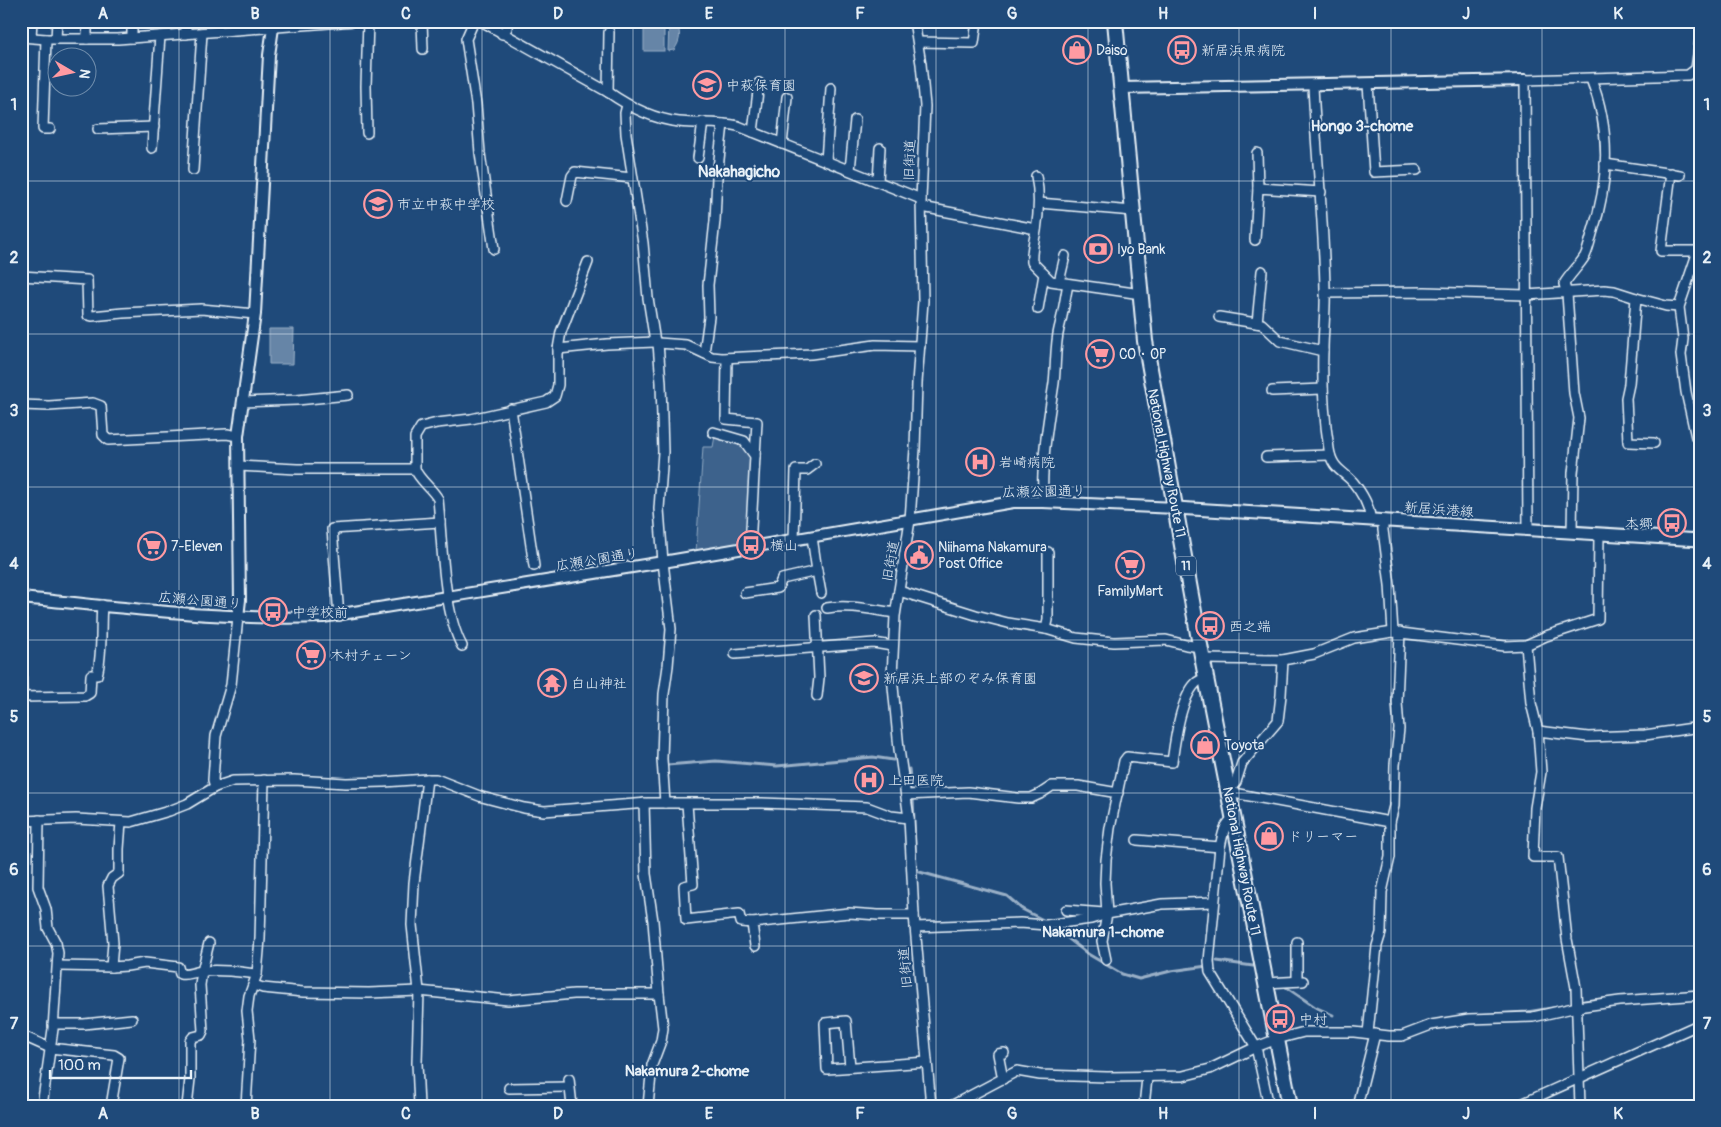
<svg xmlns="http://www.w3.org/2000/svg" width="1721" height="1127" font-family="Pangolin,'Klee One',sans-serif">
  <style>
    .green { fill: #3c628c; stroke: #92aac2 }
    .water { fill: #6685a7; stroke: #9ab0c7 }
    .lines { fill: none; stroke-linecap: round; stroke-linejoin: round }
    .stream { stroke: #9ab0c7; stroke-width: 3 }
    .minor-casing { stroke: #e8f1f8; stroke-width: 12 }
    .tertiary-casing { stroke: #e8f1f8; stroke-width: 14 }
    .secondary-casing { stroke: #e8f1f8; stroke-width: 15 }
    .trunk-casing { stroke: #e8f1f8; stroke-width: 18 }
    .minor { stroke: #1f4a7a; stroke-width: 9 }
    .tertiary { stroke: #1f4a7a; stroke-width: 10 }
    .secondary { stroke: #1f4a7a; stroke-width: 11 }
    .trunk { stroke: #1f4a7a; stroke-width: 14 }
    .grid { fill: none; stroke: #e8f1f8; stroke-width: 1; stroke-opacity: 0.55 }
    .labels { text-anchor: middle; stroke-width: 4; stroke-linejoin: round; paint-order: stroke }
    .shield { fill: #1f4a7a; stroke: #acbfd2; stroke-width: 1 }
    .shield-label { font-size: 12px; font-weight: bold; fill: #e8f1f8 }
    .poi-label { font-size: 14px; fill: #e8f1f8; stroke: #1f4a7a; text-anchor: start }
    .street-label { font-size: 14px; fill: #e8f1f8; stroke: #1f4a7a }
    .neighbourhood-label { font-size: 15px; font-weight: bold; fill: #e8f1f8; stroke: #1f4a7a }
    .quarter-label { font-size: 16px; font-weight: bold; fill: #e8f1f8; stroke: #1f4a7a }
    .neatline { fill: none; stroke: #e8f1f8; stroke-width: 2 }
    .grid-label { font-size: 16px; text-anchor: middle; font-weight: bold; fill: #e8f1f8 }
  </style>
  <rect width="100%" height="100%" fill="#1f4a7a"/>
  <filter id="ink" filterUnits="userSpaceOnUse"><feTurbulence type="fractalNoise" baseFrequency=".02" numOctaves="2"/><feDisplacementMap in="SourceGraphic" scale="10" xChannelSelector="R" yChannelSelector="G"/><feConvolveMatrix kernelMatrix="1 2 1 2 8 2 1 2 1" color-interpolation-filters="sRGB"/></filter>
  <g filter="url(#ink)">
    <path class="green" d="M715,436L742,444L751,455L746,543L696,551L703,447H713Z"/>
    <g class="water">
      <rect x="644" y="21" width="20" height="30"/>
      <path d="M669,21H676C681,33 681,40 674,50L668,51Z"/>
      <path d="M269,329H294L293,364H269Z"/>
    </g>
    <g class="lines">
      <g class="stream">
        <path d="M667,765L716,761L777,766L873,757L893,760"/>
        <path d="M909,769L911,787"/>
        <path d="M913,797L916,871L1007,896L1022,909L1045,921"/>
        <path d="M1055,928L1088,954L1122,974L1139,979L1171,971L1207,966"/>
        <path d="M1217,961L1253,966"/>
        <path d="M1283,985L1315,1007L1333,1015"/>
        <path d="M1584,1001L1601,999"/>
        <path d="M1474,1015L1527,1012L1564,1006"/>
      </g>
      <defs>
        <g id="minor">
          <path d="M132,21V38"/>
          <path d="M422,21L423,49"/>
          <path d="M474,21L466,39L476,104L480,153L494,249"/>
          <path d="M481,21L608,92C628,106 653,119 679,122C699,124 718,122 738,126L921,199"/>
          <path d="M914,21L921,64L925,106L921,199L923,301L917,383L915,449L910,520L895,616L892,676L899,749L909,818L914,915L931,1106"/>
          <path d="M186,34V21"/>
          <path d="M502,34L507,28L508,21"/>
          <path d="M21,37L46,39H118L355,21"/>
          <path d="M31,37L32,21"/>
          <path d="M46,39L43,129H50"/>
          <path d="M56,39L57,21"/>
          <path d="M87,39V21"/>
          <path d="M918,42L974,43L977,21"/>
          <path d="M1368,84L1374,172L1417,170"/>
          <path d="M1313,85C1316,153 1324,222 1325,290C1326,310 1323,331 1323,351C1322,384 1324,417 1329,449C1332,469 1342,470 1353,482C1361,492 1370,506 1370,519"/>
          <path d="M608,92L609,32"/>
          <path d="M627,105L625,113L626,134L643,243L648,298L655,342L658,343L661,383L663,452L659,509L663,562L671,629L668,666L664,694L662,759L665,803"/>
          <path d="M98,129L154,127"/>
          <path d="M753,132L759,83"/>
          <path d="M367,133L366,86L368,21"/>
          <path d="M782,144L787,97"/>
          <path d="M152,148L160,36"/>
          <path d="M1257,153L1258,188"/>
          <path d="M698,158L703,122"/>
          <path d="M826,161L831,88"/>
          <path d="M1605,164L1680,175"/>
          <path d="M193,170L202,33"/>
          <path d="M850,170L855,120"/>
          <path d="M1671,173L1661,251H1700"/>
          <path d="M1036,176C1040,195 1039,212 1036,231C1034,241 1031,251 1032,262L1051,281L1141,294"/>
          <path d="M878,181L880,148"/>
          <path d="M567,201L572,176L575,172L632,178"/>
          <path d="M1039,203L1133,211"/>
          <path d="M922,207L1036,229"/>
          <path d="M1255,240L1258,188L1321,192"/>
          <path d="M1696,251V257L1679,307L1683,339L1681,355L1686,392L1696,437L1700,440"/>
          <path d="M588,262L561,332L558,349L607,344L655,342"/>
          <path d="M21,276L87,280L88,315L92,316L123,313L201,309L255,314"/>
          <path d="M1059,282L1065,256"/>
          <path d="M1325,293L1425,292L1526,295L1604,290L1614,291L1636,298"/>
          <path d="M1038,309L1044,274"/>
          <path d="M1219,317L1262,324L1280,341L1323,351"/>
          <path d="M1257,323L1262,271"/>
          <path d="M658,343L686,345L712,357L722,358L811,354L875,345L920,346"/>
          <path d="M704,353L709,317L708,285L715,221L717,177L723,124"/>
          <path d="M727,358L726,419L757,422L755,456"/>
          <path d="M1272,391L1323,389"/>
          <path d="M243,402L297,400L348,395"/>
          <path d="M21,405L49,406L93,403L101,406L103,435L108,440L227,434L238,436"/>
          <path d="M511,409L534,566"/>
          <path d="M713,432L744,441L755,456L750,547"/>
          <path d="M1654,443L1628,442L1626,398L1629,384L1636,298L1666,306L1679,307"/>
          <path d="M1266,457L1330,455"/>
          <path d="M238,466L297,469H415C419,480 432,488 438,499C442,539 443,612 462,646"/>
          <path d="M415,469V437L421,427L437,423L471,419L546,402L555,396L558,385V349"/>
          <path d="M1043,502C1041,461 1048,423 1054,383C1056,366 1055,345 1059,329C1063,314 1065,299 1068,284"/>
          <path d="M1383,520V530L1390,585L1393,632"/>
          <path d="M1528,530L1525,80L1688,75L1696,69L1700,40"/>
          <path d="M1572,532L1573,473L1579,418L1574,393L1567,294L1564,284C1570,274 1579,266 1585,256C1588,250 1590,241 1592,234C1609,183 1611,129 1591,79"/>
          <path d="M794,540L796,470H807L815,464"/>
          <path d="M817,571L821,593"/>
          <path d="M899,591L976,615L1008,623L1046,629L1076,638L1114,642L1166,640L1186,645L1201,647"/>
          <path d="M745,593L778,588L782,579L817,571L812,537"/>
          <path d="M827,608C849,604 873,610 895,613"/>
          <path d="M816,615L819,678L817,696"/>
          <path d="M339,616L332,529L440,522"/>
          <path d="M1046,629L1048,620V552"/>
          <path d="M1526,645L1531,703L1538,731L1541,772L1535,808L1533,857H1558L1567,939L1576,988L1580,1106"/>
          <path d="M735,654L874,643L892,646"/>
          <path d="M1203,659L1283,660L1314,654L1354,638L1393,632L1505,646L1526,645L1546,636L1598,619L1599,534"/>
          <path d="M1283,660L1281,695L1278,721L1242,763L1236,782L1228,792L1390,822"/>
          <path d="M21,667L22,697L85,696L90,693L91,675H97C103,653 100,628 102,605"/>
          <path d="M1538,731L1588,737L1645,735L1700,727"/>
          <path d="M215,787L213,780L216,736L231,685L238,617"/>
          <path d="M906,795L968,792L1018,798H1031L1040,794L1052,786H1078L1118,793"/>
          <path d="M644,803L646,874L653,921L659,994L663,1028L661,1041L652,1065L648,1106"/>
          <path d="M687,804L693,884L684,886L686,920L739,914L741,922L752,923"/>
          <path d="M1234,818C1223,825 1223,835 1220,847L1209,961L1210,972L1256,1047L1269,1106"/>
          <path d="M39,820L38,887L46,909L48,928L56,943L58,953L53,1029L42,1106"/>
          <path d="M21,821L76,819L131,822L169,811L187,804L215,787L233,781L294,780L346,783L384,782L427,779H436L482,797L524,808L544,811L648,803H762L867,807L891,816L909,818"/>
          <path d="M1137,840L1220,847"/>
          <path d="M1066,910L1104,913"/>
          <path d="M915,927L1020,923L1046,925L1091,919L1107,914L1105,883L1106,860L1110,828L1124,761L1127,757L1172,762C1175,741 1180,699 1196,683C1198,681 1203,679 1206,678"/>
          <path d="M1297,942V981"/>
          <path d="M755,946L752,923L849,913L878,915H914"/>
          <path d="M1106,960L1102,941L1107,914L1162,904L1214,902"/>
          <path d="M58,966L111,967L127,966L145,963L178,967L180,974C187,976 196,971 204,971C222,969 239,972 257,974"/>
          <path d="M111,967L113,943L108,886L112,878L119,873V849L121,822"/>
          <path d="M1266,983L1303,981"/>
          <path d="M254,985L263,988L303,992L369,993L419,991L508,1000L574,994H659"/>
          <path d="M53,1024H84L132,1019"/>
          <path d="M1368,1033L1377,946L1381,933L1382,892L1390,857V822L1394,806L1395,765L1399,729L1397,702L1400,632"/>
          <path d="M21,1035L50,1048L114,1055L119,1058L111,1106"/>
          <path d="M850,1067L846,1021L825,1023L827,1069L927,1062"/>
          <path d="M569,1079L572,1106"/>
          <path d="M1003,1079L998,1054L1004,1053"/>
          <path d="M509,1088L569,1087"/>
          <path d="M187,1106L190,1079V1041L193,1037L201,1035L203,1031L200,985L202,971L209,943"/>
          <path d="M246,1106L250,1039L247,1011L249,996L257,974L260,939L264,780"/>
          <path d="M419,1106L417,1063L419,991L412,925L414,883L427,779"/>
          <path d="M951,1106L1017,1071L1040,1075L1107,1077L1183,1076L1210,1069L1256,1047L1277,1039L1304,1032H1354L1389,1036H1402L1431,1025L1469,1019L1533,1017L1577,1007L1620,1001L1700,995"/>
          <path d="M1144,1106L1147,1078"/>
          <path d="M1357,1106L1375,1034"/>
          <path d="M1517,1106L1700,1024"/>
        </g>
        <g id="tertiary">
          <path d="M1121,88L1525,80"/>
          <path d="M21,598C122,607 223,621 323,617L663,562L1013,502H1043L1176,508"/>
          <path d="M238,617L240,600L238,436L255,314L269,55L274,21"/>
        </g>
        <path id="secondary" d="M1176,508L1700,540"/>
        <path id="trunk" d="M1115,21L1145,341L1206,678L1290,1106"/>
      </defs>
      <use href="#minor" class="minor-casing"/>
      <use href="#tertiary" class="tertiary-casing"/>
      <use href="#secondary" class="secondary-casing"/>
      <use href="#trunk" class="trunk-casing"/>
      <use href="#minor" class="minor"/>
      <use href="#tertiary" class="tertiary"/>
      <use href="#secondary" class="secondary"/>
      <use href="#trunk" class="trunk"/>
    </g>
  </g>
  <path class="grid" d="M179,21V1106M330,21V1106M482,21V1106M633,21V1106M785,21V1106M936,21V1106M1088,21V1106M1239,21V1106M1391,21V1106M1542,21V1106M21,181H1700M21,334H1700M21,487H1700M21,640H1700M21,793H1700M21,946H1700"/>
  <defs>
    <symbol id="shop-ring" viewBox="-11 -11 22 22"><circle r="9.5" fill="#1f4a7a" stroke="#ff9aa2" stroke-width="1.5"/><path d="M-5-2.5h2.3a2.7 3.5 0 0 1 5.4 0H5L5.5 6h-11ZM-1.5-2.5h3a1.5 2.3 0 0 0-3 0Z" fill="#ff9aa2"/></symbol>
    <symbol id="bus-ring" viewBox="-11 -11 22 22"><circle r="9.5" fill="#1f4a7a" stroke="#ff9aa2" stroke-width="1.5"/><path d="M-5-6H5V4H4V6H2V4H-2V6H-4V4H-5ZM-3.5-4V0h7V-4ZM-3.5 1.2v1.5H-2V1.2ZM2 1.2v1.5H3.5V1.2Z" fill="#ff9aa2"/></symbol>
    <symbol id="school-ring" viewBox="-11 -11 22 22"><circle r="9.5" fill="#1f4a7a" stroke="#ff9aa2" stroke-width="1.5"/><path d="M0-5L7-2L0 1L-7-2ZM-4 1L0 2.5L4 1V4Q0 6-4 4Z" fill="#ff9aa2"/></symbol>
    <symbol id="bank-ring" viewBox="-11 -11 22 22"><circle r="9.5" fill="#1f4a7a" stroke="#ff9aa2" stroke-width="1.5"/><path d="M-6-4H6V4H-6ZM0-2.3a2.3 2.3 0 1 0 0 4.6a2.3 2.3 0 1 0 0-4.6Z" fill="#ff9aa2"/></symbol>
    <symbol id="supermarket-ring" viewBox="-11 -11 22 22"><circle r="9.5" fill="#1f4a7a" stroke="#ff9aa2" stroke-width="1.5"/><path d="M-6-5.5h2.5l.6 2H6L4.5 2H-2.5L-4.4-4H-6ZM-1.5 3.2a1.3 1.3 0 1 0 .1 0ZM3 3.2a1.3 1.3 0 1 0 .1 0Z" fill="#ff9aa2"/></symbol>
    <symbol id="hospital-ring" viewBox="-11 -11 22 22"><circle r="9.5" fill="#1f4a7a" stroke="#ff9aa2" stroke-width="1.5"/><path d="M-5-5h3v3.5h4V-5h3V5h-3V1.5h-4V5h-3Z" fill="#ff9aa2"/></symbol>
    <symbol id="civic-ring" viewBox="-11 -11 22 22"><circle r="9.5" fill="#1f4a7a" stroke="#ff9aa2" stroke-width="1.5"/><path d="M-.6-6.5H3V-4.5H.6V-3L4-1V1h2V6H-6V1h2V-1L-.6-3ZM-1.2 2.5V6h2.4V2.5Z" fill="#ff9aa2"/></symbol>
    <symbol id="temple-ring" viewBox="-11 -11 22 22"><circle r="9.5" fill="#1f4a7a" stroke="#ff9aa2" stroke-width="1.5"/><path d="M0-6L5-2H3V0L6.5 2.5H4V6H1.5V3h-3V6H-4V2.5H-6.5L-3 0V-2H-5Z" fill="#ff9aa2"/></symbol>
  </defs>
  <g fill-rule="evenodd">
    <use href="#shop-ring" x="1061" y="34" width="32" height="32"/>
    <use href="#bus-ring" x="1166" y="34" width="32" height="32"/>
    <use href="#school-ring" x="691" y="69" width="32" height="32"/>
    <use href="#school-ring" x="362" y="188" width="32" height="32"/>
    <use href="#bank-ring" x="1082" y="233" width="32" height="32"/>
    <use href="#supermarket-ring" x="1084" y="338" width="32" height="32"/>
    <use href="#hospital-ring" x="964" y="446" width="32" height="32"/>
    <use href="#bus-ring" x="1656" y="507" width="32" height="32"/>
    <use href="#bus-ring" x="735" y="529" width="32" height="32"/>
    <use href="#supermarket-ring" x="136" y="530" width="32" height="32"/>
    <use href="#civic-ring" x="903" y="539" width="32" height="32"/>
    <use href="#supermarket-ring" x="1114" y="549" width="32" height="32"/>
    <use href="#bus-ring" x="257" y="596" width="32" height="32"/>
    <use href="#bus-ring" x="1194" y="610" width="32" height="32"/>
    <use href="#supermarket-ring" x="295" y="639" width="32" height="32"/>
    <use href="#school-ring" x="848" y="662" width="32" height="32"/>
    <use href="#temple-ring" x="536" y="667" width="32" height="32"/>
    <use href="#shop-ring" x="1189" y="729" width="32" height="32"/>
    <use href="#hospital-ring" x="853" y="764" width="32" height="32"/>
    <use href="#shop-ring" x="1253" y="820" width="32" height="32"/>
    <use href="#bus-ring" x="1264" y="1003" width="32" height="32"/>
  </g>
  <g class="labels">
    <rect class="shield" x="1176" y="556.5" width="20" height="19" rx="4"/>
    <g class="shield-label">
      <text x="1186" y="570">11</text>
    </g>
    <g class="poi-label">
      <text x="1096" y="55">Daiso</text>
      <text x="1201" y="55">新居浜県病院</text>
      <text x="726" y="90">中萩保育園</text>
      <text x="397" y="209">市立中萩中学校</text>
      <text x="1117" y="254">Iyo Bank</text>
      <text x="1119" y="359">CO・OP</text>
      <text x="999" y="467">岩崎病院</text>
      <text x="1653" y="528" text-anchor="end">本郷</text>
      <text x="770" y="550">横山</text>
      <text x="171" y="551">7-Eleven</text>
      <text x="938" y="552">Niihama Nakamura<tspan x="938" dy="16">Post Office</tspan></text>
      <text x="1130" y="596" text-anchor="middle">FamilyMart</text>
      <text x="292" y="617">中学校前</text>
      <text x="1229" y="631">西之端</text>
      <text x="330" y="660">木村チェーン</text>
      <text x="883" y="683">新居浜上部のぞみ保育園</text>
      <text x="571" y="688">白山神社</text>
      <text x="1224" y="750">Toyota</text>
      <text x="888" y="785">上田医院</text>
      <text x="1288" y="841">ドリーマー</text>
      <text x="1299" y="1024">中村</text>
    </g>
    <g class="street-label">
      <text transform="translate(909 160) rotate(-88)" y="5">旧街道</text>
      <text transform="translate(1167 463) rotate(79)" y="5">National Highway Route 11</text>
      <text transform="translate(1044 491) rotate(-1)" y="5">広瀬公園通り</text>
      <text transform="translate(1439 509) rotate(4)" y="5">新居浜港線</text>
      <text transform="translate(597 559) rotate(-9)" y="5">広瀬公園通り</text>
      <text transform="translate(890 561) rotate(-80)" y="5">旧街道</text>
      <text transform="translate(200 600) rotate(5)" y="5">広瀬公園通り</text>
      <text transform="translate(1242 861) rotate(79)" y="5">National Highway Route 11</text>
      <text transform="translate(905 968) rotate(-95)" y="5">旧街道</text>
    </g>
    <g class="neighbourhood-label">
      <text x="1362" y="131">Hongo 3-chome</text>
      <text x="1103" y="937">Nakamura 1-chome</text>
      <text x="687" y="1076">Nakamura 2-chome</text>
    </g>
    <g class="quarter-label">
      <text x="739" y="177">Nakahagicho</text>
    </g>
  </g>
  <rect width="1721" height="1127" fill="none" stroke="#1f4a7a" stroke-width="55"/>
  <g transform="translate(72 72) rotate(99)"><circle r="24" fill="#1f4a7a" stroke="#6f8dac"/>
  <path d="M0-4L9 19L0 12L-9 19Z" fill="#ff9aa2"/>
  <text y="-8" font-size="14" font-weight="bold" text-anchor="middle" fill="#e8f1f8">N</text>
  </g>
  <path d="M50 1070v8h141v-8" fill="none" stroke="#e8f1f8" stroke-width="2.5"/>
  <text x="58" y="1070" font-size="15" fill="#e8f1f8" stroke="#1f4a7a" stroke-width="4" paint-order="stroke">100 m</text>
  <rect x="28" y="28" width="1666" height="1072" class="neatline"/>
  <g class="grid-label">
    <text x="103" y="19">A</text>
    <text x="255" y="19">B</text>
    <text x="406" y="19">C</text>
    <text x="558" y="19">D</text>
    <text x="709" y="19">E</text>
    <text x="860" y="19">F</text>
    <text x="1012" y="19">G</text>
    <text x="1163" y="19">H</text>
    <text x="1315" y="19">I</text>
    <text x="1466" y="19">J</text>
    <text x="1618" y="19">K</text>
    <text x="14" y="110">1</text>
    <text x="1707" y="110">1</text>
    <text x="14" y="263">2</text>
    <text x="1707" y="263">2</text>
    <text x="14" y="416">3</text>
    <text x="1707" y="416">3</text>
    <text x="14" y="569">4</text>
    <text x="1707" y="569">4</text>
    <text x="14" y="722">5</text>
    <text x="1707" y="722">5</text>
    <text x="14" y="875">6</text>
    <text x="1707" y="875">6</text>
    <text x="14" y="1029">7</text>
    <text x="1707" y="1029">7</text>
    <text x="103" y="1119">A</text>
    <text x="255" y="1119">B</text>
    <text x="406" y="1119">C</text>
    <text x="558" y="1119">D</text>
    <text x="709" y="1119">E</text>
    <text x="860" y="1119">F</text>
    <text x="1012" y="1119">G</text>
    <text x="1163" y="1119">H</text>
    <text x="1315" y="1119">I</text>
    <text x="1466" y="1119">J</text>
    <text x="1618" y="1119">K</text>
  </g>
</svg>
